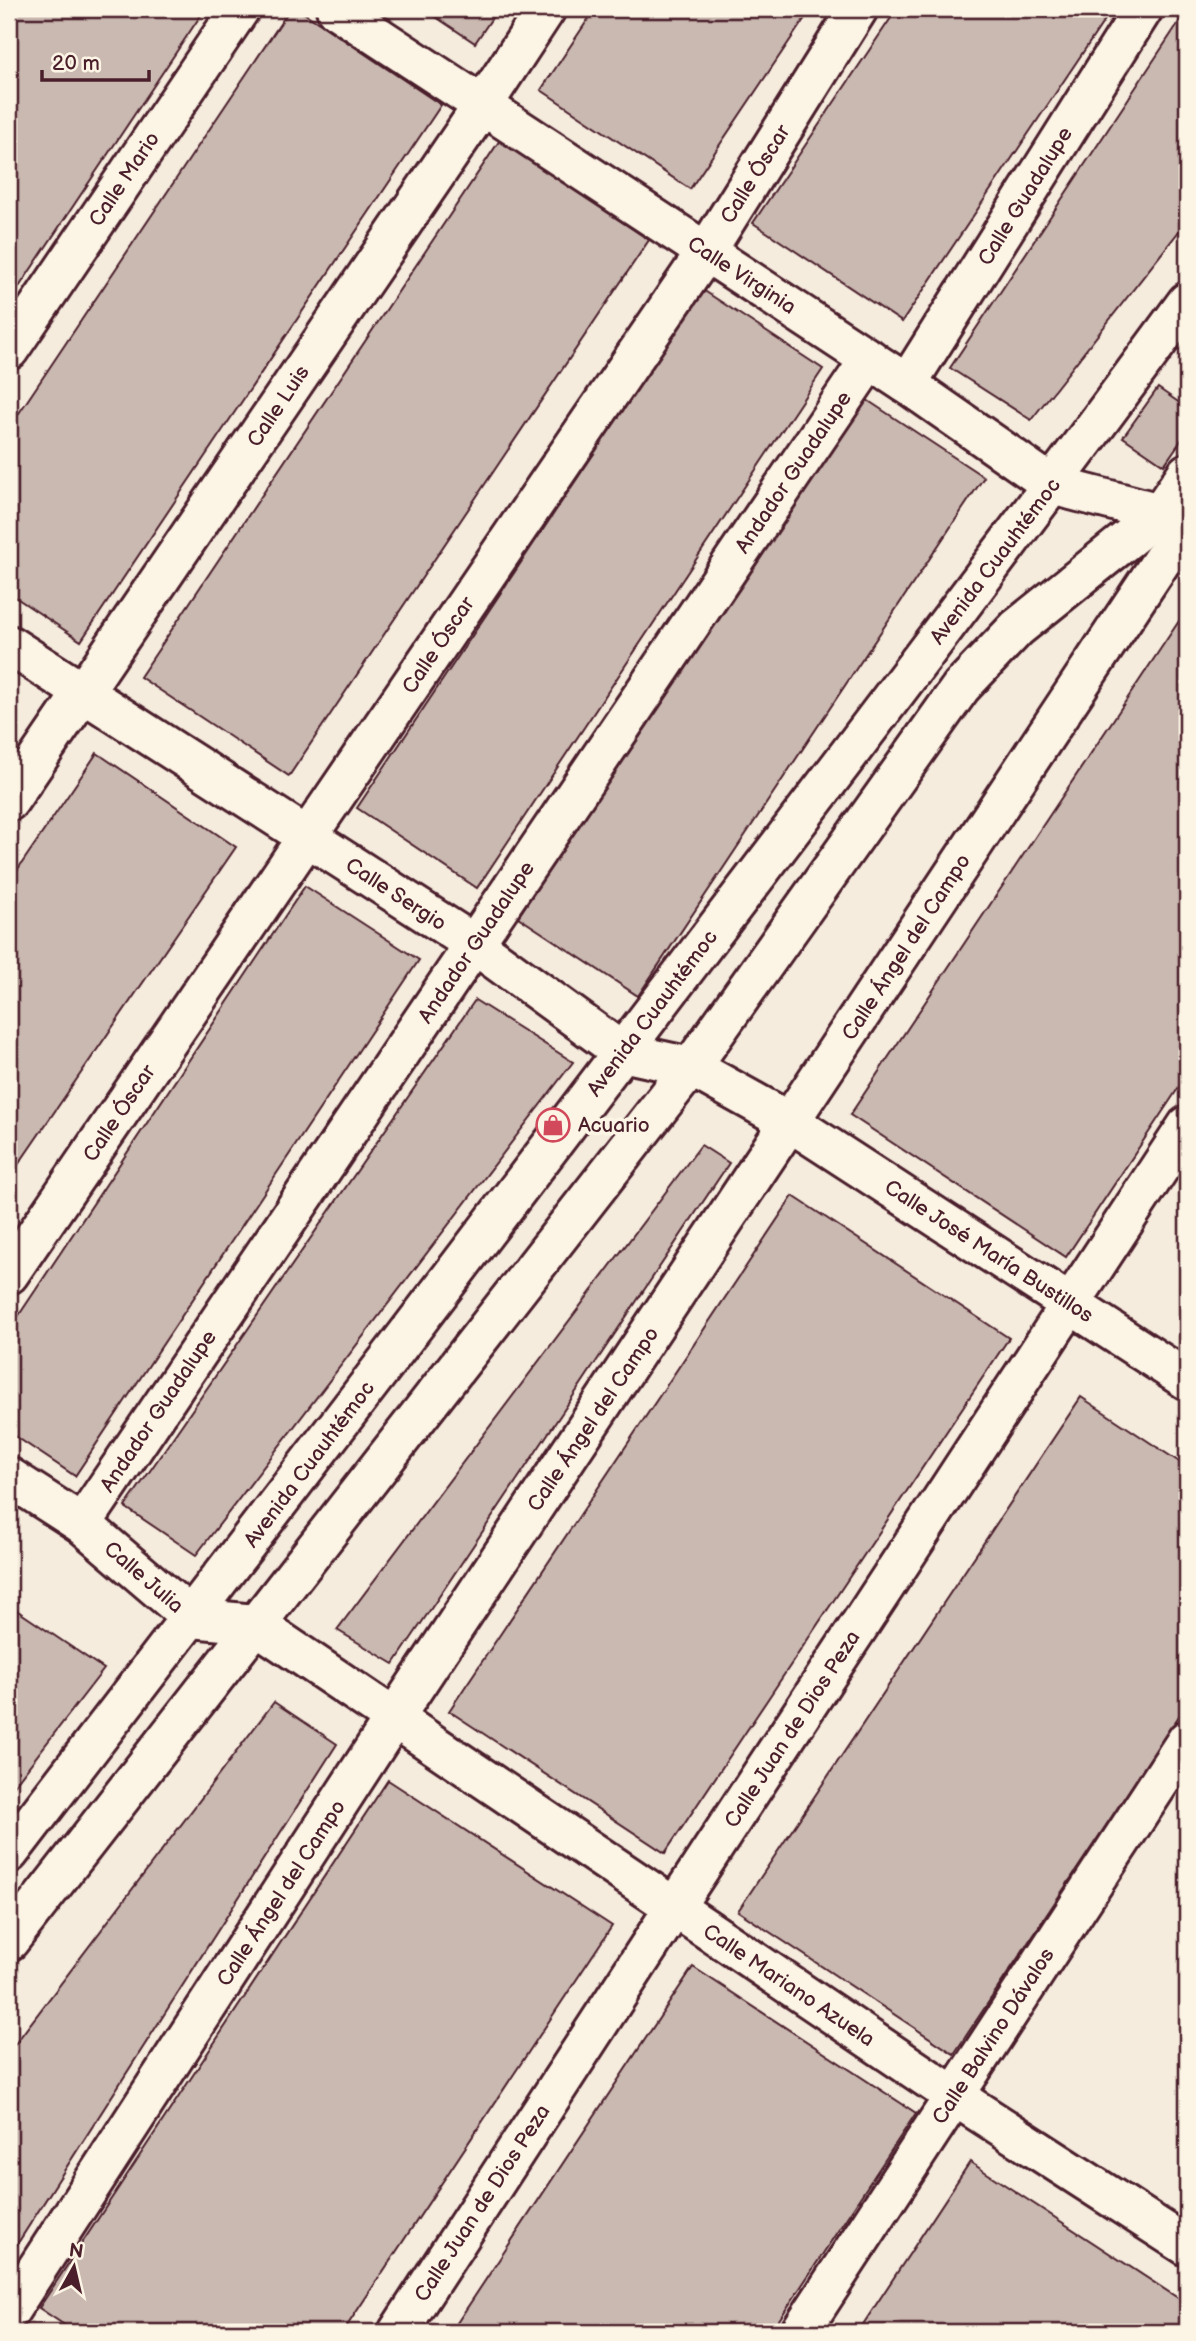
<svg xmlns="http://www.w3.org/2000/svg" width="1196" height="2341" font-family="'Balsamiq Sans',sans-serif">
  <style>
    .building { fill: #cab9b1; stroke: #4a1f2b; stroke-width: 2 }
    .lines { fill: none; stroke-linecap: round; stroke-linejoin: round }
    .street-casing { stroke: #4a1f2b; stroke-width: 44 }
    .secondary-casing { stroke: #4a1f2b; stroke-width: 44 }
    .street { stroke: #fcf5e5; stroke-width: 38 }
    .secondary { stroke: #fcf5e5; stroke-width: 38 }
    .labels { text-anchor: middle; stroke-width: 7; stroke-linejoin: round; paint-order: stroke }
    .street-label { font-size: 21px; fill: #4a1f2b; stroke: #fcf5e5 }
    .poi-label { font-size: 21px; fill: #4a1f2b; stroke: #fcf5e5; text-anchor: start }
  </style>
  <rect width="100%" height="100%" fill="#f5ecde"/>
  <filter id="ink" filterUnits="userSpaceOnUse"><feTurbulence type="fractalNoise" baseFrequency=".0143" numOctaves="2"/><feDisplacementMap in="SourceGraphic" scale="14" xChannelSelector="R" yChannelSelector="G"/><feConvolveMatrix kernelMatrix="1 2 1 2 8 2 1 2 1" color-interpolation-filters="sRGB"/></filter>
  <g filter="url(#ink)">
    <g class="building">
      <path d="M9,9H205L9,302Z"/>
      <path d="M290,9H298L441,105L81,641L9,593V428Z"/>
      <path d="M424,9H498L475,43Z"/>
      <path d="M595,9H811L690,189L541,90Z"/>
      <path d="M897,9H1112L902,322L753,223Z"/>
      <path d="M1187,10V221L1031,420L950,368Z"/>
      <path d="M500,140L649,240L289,776L140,677Z"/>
      <path d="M703,290L823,369L477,888L357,808Z"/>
      <path d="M1158,388L1187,408V432L1164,465L1123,437Z"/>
      <path d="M864,398L984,477L638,996L518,917Z"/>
      <path d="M1187,609V1075L1066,1257L850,1115Z"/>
      <path d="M97,753L236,847L9,1178V882Z"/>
      <path d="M305,886L419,960L75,1476L9,1432V1330Z"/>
      <path d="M475,1000L573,1062L196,1555L125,1507Z"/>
      <path d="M701,1145L729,1163L394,1664L337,1630Z"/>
      <path d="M793,1196L1009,1338L665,1853L449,1711Z"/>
      <path d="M1081,1397L1187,1467V1704L954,2054L738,1911Z"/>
      <path d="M9,1605L104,1669L9,1792Z"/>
      <path d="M274,1702L337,1744L9,2257V2052Z"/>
      <path d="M388,1780L612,1926L343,2332H75L39,2308Z"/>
      <path d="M693,1967L916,2113L771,2332H451Z"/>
      <path d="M970,2162L1187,2304V2317L1177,2332H858Z"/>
    </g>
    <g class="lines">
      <defs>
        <g id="street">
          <path d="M336,9L907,384L1052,485L1160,513L1185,524"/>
          <path d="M9,350L240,9"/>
          <path d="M907,384L1143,9"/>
          <path d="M9,645L474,944L622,1052L691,1067L790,1122L1187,1380"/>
          <path d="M9,801L483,105L546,9"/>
          <path d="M9,1274L706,252L858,9"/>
          <path d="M9,1477L82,1524L192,1618L255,1624L954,2096L1187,2246"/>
          <path d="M82,1524L870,359"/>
          <path d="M9,2312L394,1718L1162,560L1187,534"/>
          <path d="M398,2332L674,1908L1187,1126"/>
          <path d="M800,2332L1187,1740"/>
        </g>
        <g id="secondary">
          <path d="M9,1853C239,1556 466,1258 693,959C859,741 1025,523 1187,302"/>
          <path d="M9,1941L691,1067L961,687L1017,628L1160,513L1187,473"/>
        </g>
      </defs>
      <use href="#street" class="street-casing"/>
      <use href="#secondary" class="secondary-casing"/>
      <use href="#street" class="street"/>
      <use href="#secondary" class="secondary"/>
    </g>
  </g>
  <defs>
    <symbol id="shop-ring" viewBox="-11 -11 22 22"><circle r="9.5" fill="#fcf5e5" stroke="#d1495b" stroke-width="1.5"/><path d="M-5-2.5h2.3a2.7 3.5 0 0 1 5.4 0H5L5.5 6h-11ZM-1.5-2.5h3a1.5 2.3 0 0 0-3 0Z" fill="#d1495b"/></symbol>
  </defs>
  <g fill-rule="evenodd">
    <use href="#shop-ring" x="534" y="1106" width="38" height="38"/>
  </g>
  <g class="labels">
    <g class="street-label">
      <text transform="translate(755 174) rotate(-58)" y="7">Calle Óscar</text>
      <text transform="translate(124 179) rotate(-56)" y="7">Calle Mario</text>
      <text transform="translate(1025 196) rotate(-58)" y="7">Calle Guadalupe</text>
      <text transform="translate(742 275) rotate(33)" y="7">Calle Virginia</text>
      <text transform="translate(278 406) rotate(-56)" y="7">Calle Luis</text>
      <text transform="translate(793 472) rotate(-56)" y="7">Andador Guadalupe</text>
      <text transform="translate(995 561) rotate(-53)" y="7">Avenida Cuauhtémoc</text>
      <text transform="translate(438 645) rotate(-56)" y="7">Calle Óscar</text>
      <text transform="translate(396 894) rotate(33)" y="7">Calle Sergio</text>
      <text transform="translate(476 942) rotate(-56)" y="7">Andador Guadalupe</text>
      <text transform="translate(906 947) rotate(-57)" y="7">Calle Ángel del Campo</text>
      <text transform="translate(652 1013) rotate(-53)" y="7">Avenida Cuauhtémoc</text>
      <text transform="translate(119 1113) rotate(-56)" y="7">Calle Óscar</text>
      <text transform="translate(989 1251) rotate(33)" y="7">Calle José María Bustillos</text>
      <text transform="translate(158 1411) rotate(-56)" y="7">Andador Guadalupe</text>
      <text transform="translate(593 1419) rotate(-56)" y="7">Calle Ángel del Campo</text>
      <text transform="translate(309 1464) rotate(-53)" y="7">Avenida Cuauhtémoc</text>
      <text transform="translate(144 1577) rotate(41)" y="7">Calle Julia</text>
      <text transform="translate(792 1729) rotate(-57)" y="7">Calle Juan de Dios Peza</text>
      <text transform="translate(281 1893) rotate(-57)" y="7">Calle Ángel del Campo</text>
      <text transform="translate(789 1985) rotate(34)" y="7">Calle Mariano Azuela</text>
      <text transform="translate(993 2036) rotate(-57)" y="7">Calle Balvino Dávalos</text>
      <text transform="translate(482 2203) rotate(-57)" y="7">Calle Juan de Dios Peza</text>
    </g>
    <g class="poi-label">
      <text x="578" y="1132">Acuario</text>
    </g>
  </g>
  <rect width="1196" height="2341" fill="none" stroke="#fcf5e5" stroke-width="35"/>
  <rect x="18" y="18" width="1161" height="2306" fill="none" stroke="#4a1f2b" stroke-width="2.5" filter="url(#ink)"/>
  <g transform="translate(74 2267) rotate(8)" stroke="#fcf5e5" stroke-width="5" paint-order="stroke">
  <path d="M0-5L12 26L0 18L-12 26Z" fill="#4a1f2b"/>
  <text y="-10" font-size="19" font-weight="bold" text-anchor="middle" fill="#4a1f2b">N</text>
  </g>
  <path d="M42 70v10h107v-10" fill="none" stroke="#4a1f2b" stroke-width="3.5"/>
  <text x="52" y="70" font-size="21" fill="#4a1f2b" stroke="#fcf5e5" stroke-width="5" paint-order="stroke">20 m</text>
</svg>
